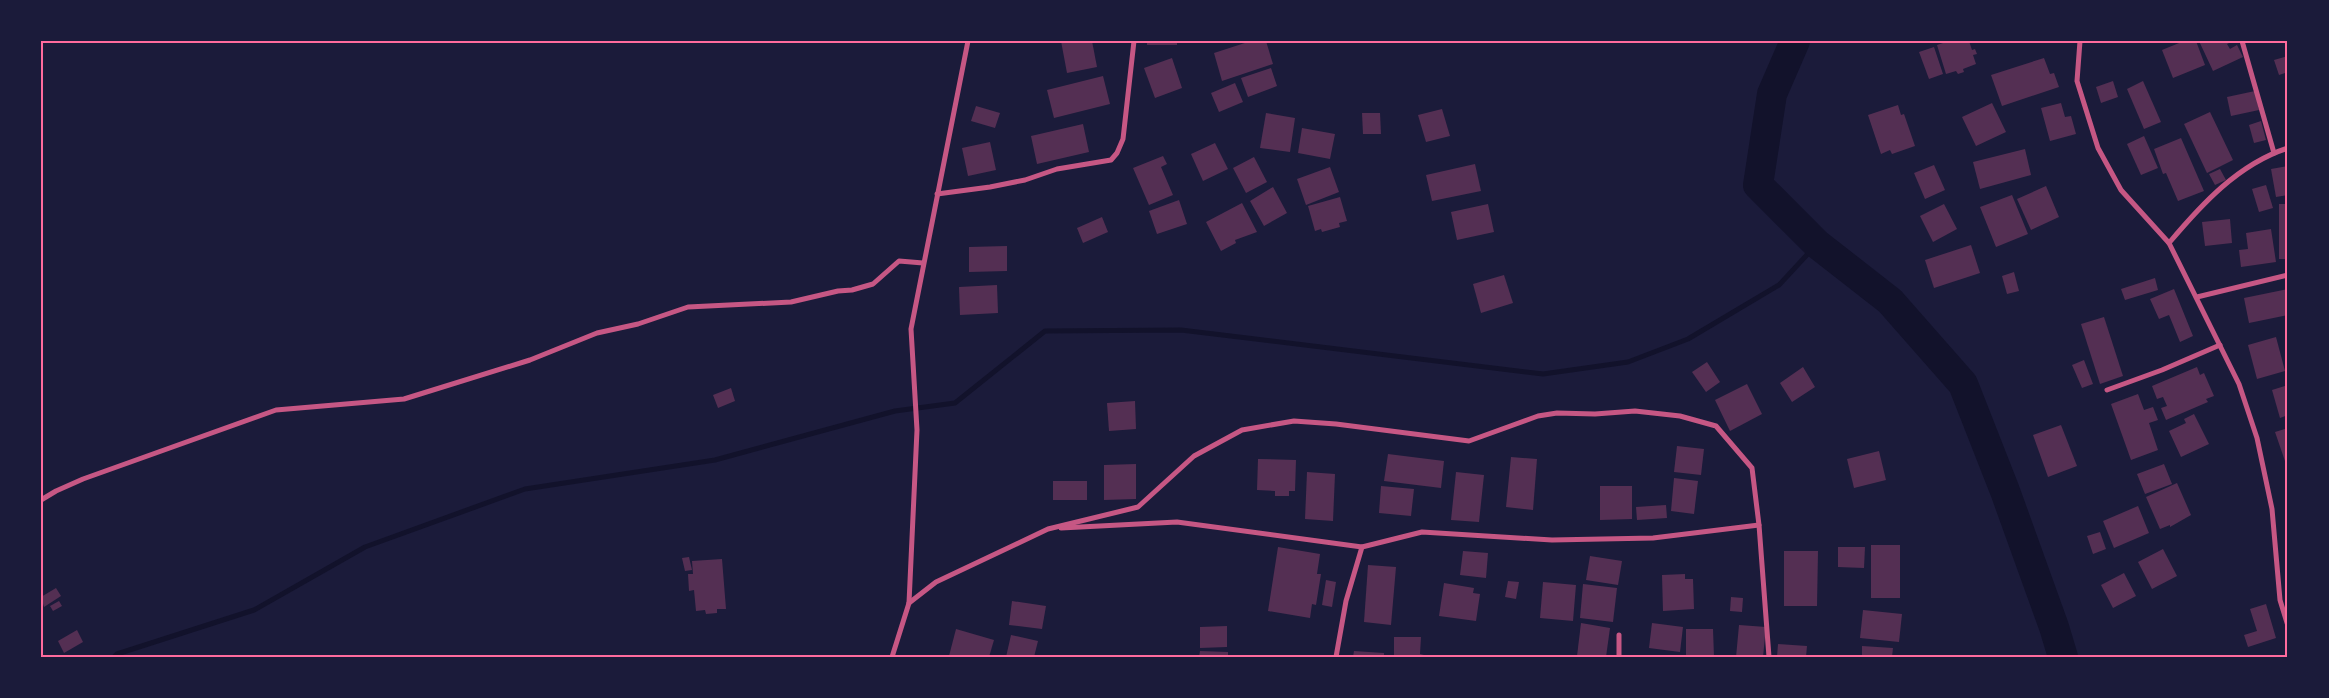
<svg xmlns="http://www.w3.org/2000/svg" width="2329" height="698" font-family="Spectral,serif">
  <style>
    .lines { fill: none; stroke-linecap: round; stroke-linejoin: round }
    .stream { stroke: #12122b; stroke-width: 5 }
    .river { stroke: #12122b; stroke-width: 30 }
    .building { fill: #542f53 }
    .minor { stroke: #c65784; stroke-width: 5 }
    .neatline { fill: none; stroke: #ff6b9d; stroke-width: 2 }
  </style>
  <rect width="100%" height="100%" fill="#1b1b3a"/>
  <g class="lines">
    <path class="stream" d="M114,657L117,654L254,610L365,547L525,489L715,460L895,411L955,403L1045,331L1181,330L1543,374L1628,362L1688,339L1779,285L1817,244"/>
    <path class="river" d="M1795,41L1772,94L1758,185L1817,244L1890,301L1963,384L2005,491L2054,627L2063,657"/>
  </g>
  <g class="building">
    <path d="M1061,41H1092L1097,67L1067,73Z"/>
    <rect x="1147" y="41" width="30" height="4"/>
    <path d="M1251,41H1266L1273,64L1222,81L1214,53Z"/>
    <path d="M1949,41H1969L1972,50L1975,49L1977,54L1973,55L1976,64L1963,69L1964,72L1958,74L1956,71L1946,74L1937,45Z"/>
    <path d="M2184,41H2196L2205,65L2173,78L2162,50Z"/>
    <path d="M2199,41H2233L2227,44L2230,49L2237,45L2243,57L2213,71Z"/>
    <path d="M1934,47L1943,74L1929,79L1919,52Z"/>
    <path d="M2288,56V72L2279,75L2274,60Z"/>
    <path d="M1172,58L1182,88L1155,98L1144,68Z"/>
    <path d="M2044,58L2050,74L2054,73L2059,87L2002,106L1991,75Z"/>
    <path d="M1271,68L1277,86L1248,97L1241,78Z"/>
    <path d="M1103,76L1110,104L1054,118L1047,90Z"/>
    <path d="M2113,81L2118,97L2101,103L2096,87Z"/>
    <path d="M2143,81L2161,122L2144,129L2127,89Z"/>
    <path d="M1235,83L1243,102L1219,112L1211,93Z"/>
    <path d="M2255,91L2259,110L2231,116L2227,97Z"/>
    <path d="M1992,103L2006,132L1976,146L1962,117Z"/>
    <path d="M2061,103L2065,117L2071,116L2076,134L2050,141L2041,108Z"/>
    <path d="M1898,105L1901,115L1904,114L1915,146L1892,154L1890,150L1881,154L1868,115Z"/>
    <path d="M976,106L1000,113L995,128L971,121Z"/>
    <path d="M1442,109L1450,136L1426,142L1418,115Z"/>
    <path d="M2210,112L2233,160L2207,173L2184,124Z"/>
    <path d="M1266,113L1295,118L1290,152L1260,148Z"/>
    <path d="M1362,113H1380L1381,134H1363Z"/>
    <path d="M2261,121L2266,140L2254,143L2249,125Z"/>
    <path d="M1083,124L1089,152L1037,164L1031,136Z"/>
    <path d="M1302,128L1335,134L1330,159L1298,153Z"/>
    <path d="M2144,136L2158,168L2141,175L2127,144Z"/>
    <path d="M2181,138L2204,191L2178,201L2166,173L2163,174L2154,149Z"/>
    <path d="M990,142L996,170L968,176L962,148Z"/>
    <path d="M1215,143L1228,169L1203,181L1191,154Z"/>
    <path d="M2025,149L2031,175L1980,189L1973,162Z"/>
    <path d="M1163,156L1167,164L1161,167L1173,195L1149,205L1133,168Z"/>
    <path d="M1254,157L1267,182L1246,193L1233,168Z"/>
    <path d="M1475,164L1481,191L1432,201L1426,175Z"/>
    <path d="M1934,165L1945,190L1925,199L1914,173Z"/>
    <path d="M2288,166V195L2276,197L2271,169Z"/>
    <path d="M1330,167L1339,192L1306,205L1297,179Z"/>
    <path d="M2220,169L2226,180L2215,185L2209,174Z"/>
    <path d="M2266,185L2273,208L2259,212L2252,189Z"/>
    <path d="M2046,186L2059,217L2031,230L2017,199Z"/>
    <path d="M1273,187L1287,213L1264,226L1250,201Z"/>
    <path d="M2012,195L2028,234L1996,247L1980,207Z"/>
    <path d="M1340,197L1347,221L1339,223L1340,227L1322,232L1321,229L1315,231L1308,206Z"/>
    <path d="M1179,200L1187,224L1157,234L1149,211Z"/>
    <path d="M1242,203L1257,232L1235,240L1236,243L1221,251L1206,222Z"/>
    <path d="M1488,204L1494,232L1457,240L1451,212Z"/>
    <path d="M1944,204L1957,229L1933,242L1920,216Z"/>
    <rect x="2279" y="204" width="9" height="55"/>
    <path d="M1102,217L1108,232L1083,243L1077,228Z"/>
    <path d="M2230,219L2232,243L2205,246L2202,222Z"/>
    <path d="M2271,229L2276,262L2241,267L2239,250L2248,249L2246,233Z"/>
    <path d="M1971,245L1980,273L1934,288L1925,260Z"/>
    <path d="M1007,246V271L969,272V247Z"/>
    <path d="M2014,272L2019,291L2007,294L2002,276Z"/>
    <path d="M1504,275L1513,303L1481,313L1473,284Z"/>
    <path d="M2155,278L2158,290L2125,300L2121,289Z"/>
    <path d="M997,285L998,313L960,315L959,287Z"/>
    <path d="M2174,289L2193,336L2180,342L2169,315L2159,319L2150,299Z"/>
    <path d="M2288,289V315L2249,323L2244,298Z"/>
    <path d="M2104,317L2123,376L2100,384L2081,324Z"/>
    <path d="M2276,337L2285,371L2257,379L2248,345Z"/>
    <path d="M2084,360L2093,384L2082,388L2072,365Z"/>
    <path d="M1707,362L1720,382L1706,392L1692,372Z"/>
    <path d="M1803,367L1815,387L1792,402L1780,383Z"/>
    <path d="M2197,367L2200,375L2204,373L2214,396L2206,399L2208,402L2166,420L2161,408L2167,406L2163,397L2157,399L2152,386Z"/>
    <path d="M1747,384L1762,414L1730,431L1715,400Z"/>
    <path d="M2288,385V415L2280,418L2272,390Z"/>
    <path d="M731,388L735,401L718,408L713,395Z"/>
    <path d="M2138,394L2144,410L2153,407L2158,420L2149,423L2158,450L2131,460L2111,404Z"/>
    <path d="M1135,401L1136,429L1109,431L1107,403Z"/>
    <path d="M2194,414L2209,444L2181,457L2169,431L2186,423L2184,419Z"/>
    <path d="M2061,425L2077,466L2048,477L2033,435Z"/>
    <path d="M2288,428V443H2286L2288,464H2286L2275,432Z"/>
    <path d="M1677,446L1704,449L1701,475L1674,472Z"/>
    <path d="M1879,451L1886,480L1854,488L1847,459Z"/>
    <path d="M1388,454L1444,461L1441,488L1384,481Z"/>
    <path d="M1511,457L1537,459L1533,510L1506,507Z"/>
    <path d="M1258,459L1296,460L1295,491H1289V496H1275V491L1257,490Z"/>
    <path d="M1136,464V499L1104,500V465Z"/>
    <path d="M2164,464L2172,484L2145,494L2137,474Z"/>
    <path d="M1307,472L1335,474L1333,521L1305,519Z"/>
    <path d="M1456,472L1484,475L1479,522L1451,520Z"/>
    <path d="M1674,478L1698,481L1694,514L1671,511Z"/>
    <rect x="1053" y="481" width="34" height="19"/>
    <path d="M2177,483L2191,515L2170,527V525L2160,529L2146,497Z"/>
    <path d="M1381,486L1414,489L1411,516L1379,513Z"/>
    <path d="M1600,486H1632V519L1600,520Z"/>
    <path d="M1666,505L1667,518L1637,520L1636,507Z"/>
    <path d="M2138,506L2149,533L2114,548L2103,521Z"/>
    <path d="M2100,532L2106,549L2093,554L2087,536Z"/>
    <rect x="1871" y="545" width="29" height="53"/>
    <path d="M1278,547L1320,554L1317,574H1321L1316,605L1312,604L1310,618L1268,611Z"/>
    <path d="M1838,547H1865L1864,568L1838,567Z"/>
    <path d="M2163,549L2177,576L2152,589L2138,562Z"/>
    <path d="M1463,551L1488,553L1486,578L1460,575Z"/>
    <path d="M1784,551H1818L1817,606H1784Z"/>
    <path d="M1590,556L1622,561L1618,585L1586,580Z"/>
    <path d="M689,557L692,570L685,571L682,558Z"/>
    <path d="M722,559L726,609H717V613L706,614L705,610L696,611L694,590L689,591L688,574H693L692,561Z"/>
    <path d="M1368,565L1396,567L1391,625L1364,622Z"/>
    <path d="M2124,573L2136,596L2113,608L2101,585Z"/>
    <path d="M1685,574V579H1693L1694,609L1663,611L1662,575Z"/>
    <path d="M1326,580L1336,582L1332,607L1322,605Z"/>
    <path d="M1508,581L1519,582L1516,599L1505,597Z"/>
    <path d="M1543,582L1576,585L1573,621L1540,618Z"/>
    <path d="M1444,583L1474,588L1473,593L1480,594L1476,621L1439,616Z"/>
    <path d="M1583,584L1617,588L1613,622L1580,618Z"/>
    <path d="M56,588L61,596L44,607L41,597Z"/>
    <path d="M1731,597L1743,598L1742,612L1730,611Z"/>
    <path d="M59,601L62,606L53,611L50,606Z"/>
    <path d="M1012,601L1046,606L1042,629L1009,625Z"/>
    <path d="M2266,604L2276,638L2248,647L2244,635L2257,631L2250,609Z"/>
    <path d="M1863,610L1902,614L1899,642L1860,638Z"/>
    <path d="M1581,623L1610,628L1606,657L1577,656Z"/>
    <path d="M1652,623L1683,627L1680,652L1649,648Z"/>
    <path d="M1739,625L1766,627L1763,657H1736Z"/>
    <path d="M1227,626V647L1200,648V627Z"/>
    <path d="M956,629L994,640L989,657L949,656Z"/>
    <path d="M1686,629H1713L1714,657H1686Z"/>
    <path d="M77,630L83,642L64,653L58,641Z"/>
    <path d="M1011,635L1038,641L1034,657H1006Z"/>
    <path d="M1394,637H1421L1420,654L1424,655V657H1394Z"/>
    <path d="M1778,644L1807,646L1806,657H1777Z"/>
    <path d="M1862,646L1893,648L1892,657H1862Z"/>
    <path d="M1200,651L1228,652V657H1199Z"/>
    <path d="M1354,651L1384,653V657H1353Z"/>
  </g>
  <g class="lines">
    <g class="minor">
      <path d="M2080,41L2077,81L2098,148L2121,190L2169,243L2239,384L2257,438L2272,509L2280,600L2288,626"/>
      <path d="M2242,41L2274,153"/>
      <path d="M937,194L990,187L1025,180L1057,169L1111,160L1117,153L1123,139L1134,41"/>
      <path d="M2169,243C2201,205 2238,164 2288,148"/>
      <path d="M2197,297L2288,275"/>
      <path d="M2107,390L2162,370L2220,345"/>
      <path d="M41,500L56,491L83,479L276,410L404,399L530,360L597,333L638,324L688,307L791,302L838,291L852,290L873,284L899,261L923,263"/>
      <path d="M1061,528L1177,522L1362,547"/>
      <path d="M909,603L936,582L1048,529L1138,507L1194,456L1242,430L1294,421L1336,424L1469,441L1538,416L1557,413L1595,414L1635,411L1680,416L1716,426L1752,468L1759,525L1769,657"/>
      <path d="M1619,635V657"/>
      <path d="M892,657L909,603L917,430L911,329L968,41"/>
      <path d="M1336,657L1346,601L1362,547L1422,532L1552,540L1653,538L1759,525"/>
    </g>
  </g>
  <rect width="2329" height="698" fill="none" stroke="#1b1b3a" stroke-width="85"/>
  <rect x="42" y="42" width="2244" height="614" class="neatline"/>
</svg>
